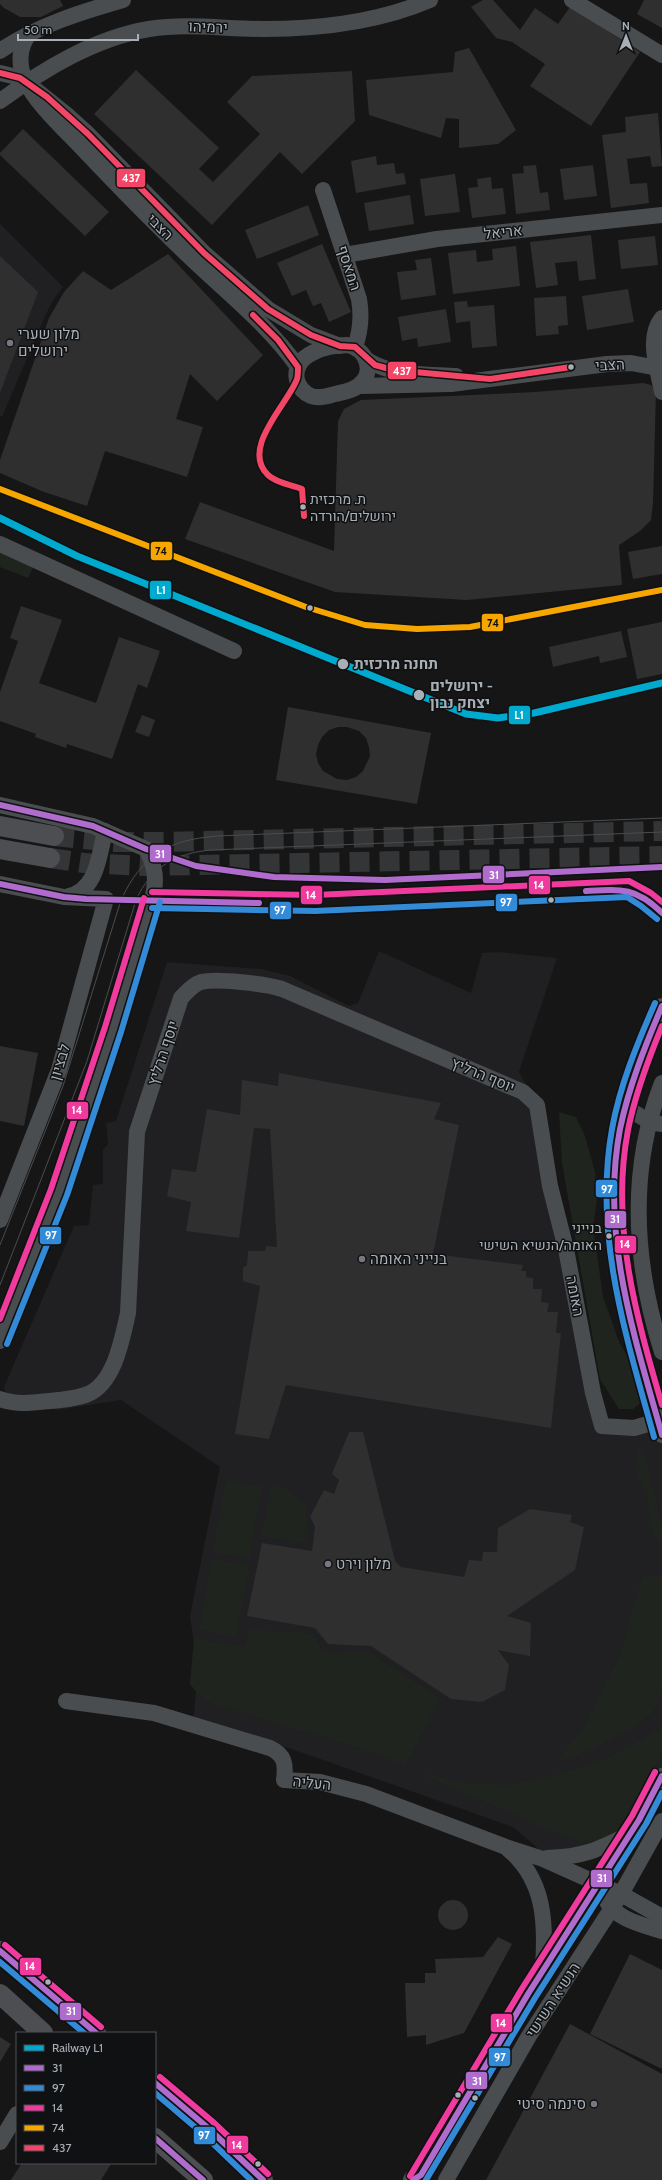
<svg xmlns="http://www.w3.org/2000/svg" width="662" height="2180" font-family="Cabin,Heebo,sans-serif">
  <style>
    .built { fill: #202022 }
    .green { fill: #1f251e }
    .building { fill: #2f2f30; fill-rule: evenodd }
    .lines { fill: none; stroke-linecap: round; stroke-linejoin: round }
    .major-tunnel { stroke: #333536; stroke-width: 20; stroke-dasharray: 20 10; stroke-linecap: butt }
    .minor { stroke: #4a4d4f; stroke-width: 16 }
    .major { stroke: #4c4e51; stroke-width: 20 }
    .tram { stroke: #4a4c4e; stroke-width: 1 }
    .bus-1-casing { stroke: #101112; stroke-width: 9 }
    .bus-2-casing { stroke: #101112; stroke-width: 9 }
    .bus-3-casing { stroke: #101112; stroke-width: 9 }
    .bus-4-casing { stroke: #101112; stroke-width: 9 }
    .bus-5-casing { stroke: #101112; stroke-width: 9 }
    .bus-1 { stroke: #b06ccc; stroke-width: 6 }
    .bus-2 { stroke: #338bd7; stroke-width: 6 }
    .bus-3 { stroke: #f13a9d; stroke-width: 6 }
    .bus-4 { stroke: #f7a600; stroke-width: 6 }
    .bus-5 { stroke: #f34667; stroke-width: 6 }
    .rail-1-casing { stroke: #101112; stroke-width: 10 }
    .rail-1 { stroke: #00a9ce; stroke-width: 7 }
    .poi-dot { fill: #75797f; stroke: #101112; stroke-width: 1.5 }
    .bus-dot { fill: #a8afb7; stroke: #101112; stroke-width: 1.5 }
    .labels { text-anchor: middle; stroke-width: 3; stroke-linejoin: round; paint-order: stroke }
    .bus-label { font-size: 14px; fill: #a8afb7; stroke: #101112; text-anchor: start }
    .street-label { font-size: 15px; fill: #a8afb7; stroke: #101112 }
    .poi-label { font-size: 15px; fill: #a8afb7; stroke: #101112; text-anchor: start }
    .stop-label { font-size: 15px; font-weight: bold; fill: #a8afb7; stroke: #101112; text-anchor: start }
    .line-badge { stroke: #101112; stroke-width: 1.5 }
    .badge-label { font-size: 11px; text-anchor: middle; font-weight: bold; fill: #fff }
    .pale-badge-label { font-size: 11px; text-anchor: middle; font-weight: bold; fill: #111 }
  </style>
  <rect width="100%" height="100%" fill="#161616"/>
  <g class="built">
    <path d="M0,224L63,287L53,300L45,316L2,417L0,416Z"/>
    <path d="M379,951L471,993L482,953L499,952L557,958L519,1072L537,1105L602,1426L658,1421L662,1435V1776L639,1820L591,1852L541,1851L513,1827L289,1748L193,1723L198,1671L190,1616L220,1467L121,1400L57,1410L6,1393L4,1387L74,1226L89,1225L93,1185L103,1184V1150L108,1144L106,1123L116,1121L167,962L261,969L290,976L349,1006L358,1003Z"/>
  </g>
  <g class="green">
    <path d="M0,547L36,562L28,578L0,567Z"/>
    <path d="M559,1112L576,1117L585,1136L595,1172L597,1200L593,1226L603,1297L619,1342L634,1368L643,1391L640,1403L633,1409H619L600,1379L562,1163Z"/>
    <path d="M642,1446L662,1527V1541L654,1535L652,1528L647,1499L636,1469L638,1451Z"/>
    <path d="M226,1481L262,1487L249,1558L213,1552Z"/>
    <path d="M282,1486L306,1506L308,1544L262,1536L271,1487Z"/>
    <path d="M212,1559L249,1565L236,1637L200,1630Z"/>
    <path d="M662,1575V1689C660,1695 659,1702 656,1707C643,1729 580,1754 555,1764L583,1729L621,1654L642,1577Z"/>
    <path d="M250,1630L312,1633L323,1652L367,1651L441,1699L405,1765L364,1749L213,1704L197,1693L190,1684L194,1638L245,1647Z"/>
    <path d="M662,1728V1752L639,1810L624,1826L601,1840L579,1842L416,1772L460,1783L508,1785L552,1776L609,1758Z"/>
  </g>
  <g class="building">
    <path d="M0,0H60L63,6L41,17H20L4,8L0,4Z"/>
    <path d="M483,0H493L520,30L535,8L558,24L570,7L640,52L591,126L530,86L545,64L512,42L496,38L471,7Z"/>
    <path d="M644,0H662V28L637,14Z"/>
    <path d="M469,48L516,130L498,144L459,148V119L446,118L441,138L369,115L366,80L453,72L455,52Z"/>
    <path d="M136,70L219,148L199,169L213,182L260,134L227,102L252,76L352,71L355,121L302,174L280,152L212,225L94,114Z"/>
    <path d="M658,113L662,166L652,167L650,156L627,159L630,184L647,183L649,203L611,208L602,135L626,132L625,117Z"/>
    <path d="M23,129L109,212L85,236L0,155V153Z"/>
    <path d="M376,156L377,165L394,163L396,174L404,173L406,184L356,193L351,161Z"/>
    <path d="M536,165L540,193L548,192L550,210L516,214L512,174L524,173L523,166Z"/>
    <path d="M593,165L597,196L564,200L560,169Z"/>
    <path d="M455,174L460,212L425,216L420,179Z"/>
    <path d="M491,177L492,189L503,188L506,214L472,218L468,188L478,187L477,179Z"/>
    <path d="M410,195L414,224L369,231L364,203Z"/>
    <path d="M308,205L319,235L257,259L245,230Z"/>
    <path d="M591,235L596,279L579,281L577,261L555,263L558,285L536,288L530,242Z"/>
    <path d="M655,236L658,265L621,269L618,240Z"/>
    <path d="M322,244L351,312L329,322L321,303L313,306L306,290L292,296L277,263Z"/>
    <path d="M516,246L520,286L453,294L448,253L476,250L477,262L493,260L492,249Z"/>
    <path d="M168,254L263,355L217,401L190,374L176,419L203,427L187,477L105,451L87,506L44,492L0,473V460L49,318L64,292L83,271L111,290Z"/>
    <path d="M0,256L38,292L0,393Z"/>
    <path d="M431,258L436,295L401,300L397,272L417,270L415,260Z"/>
    <path d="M628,289L634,322L587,330L582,296Z"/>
    <path d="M566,296L568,325L558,326L559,334L536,336L534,298Z"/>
    <path d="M467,301L468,307L494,305L497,346L472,348L470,321L456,323L454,302Z"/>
    <path d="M446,309L451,342L418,347L417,338L402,341L398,317Z"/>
    <path d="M643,383L651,385L656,391L653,503L651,520L640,531L619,545L622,585L467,600L335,592L185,539L200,502L334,551L338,421L344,409L361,400L535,392Z"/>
    <path d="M662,546V574L633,579L628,552Z"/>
    <path d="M21,606L62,620L39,683L96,703L119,637L160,651L147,688L138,684L112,759L67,744L66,748L35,737L36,734L0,721V692L18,641L10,638Z"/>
    <path d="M662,622V674L637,679L627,629Z"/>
    <path d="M621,631L627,657L600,663L599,656L553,667L549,647Z"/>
    <path d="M288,707L431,733L417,804L276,780ZM338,727H347L359,731L366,738L369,747L370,756L363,771L356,777L347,780L337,779L323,771L318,763L316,754L318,745L322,737L329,730Z"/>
    <path d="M142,715L155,720L149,737L135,732Z"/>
    <path d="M0,1046L38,1053L24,1126L0,1121Z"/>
    <path d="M279,1073L441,1103L434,1119L459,1125L433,1254L523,1265L521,1271H526V1277L533,1278V1289H542L541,1302L549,1303L547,1312H558L556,1333H561L551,1428L286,1385L269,1439L235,1434L260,1286L243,1281V1268L247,1265L248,1251H265L266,1246L277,1247L270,1129L254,1128L239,1238L186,1231L191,1202L167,1196L172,1169L196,1172L207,1109L240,1115L242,1080L278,1086Z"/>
    <path d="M349,1432H363L395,1561L401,1567L464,1577L469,1560L482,1561L483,1552H497L498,1528L530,1509L572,1515L570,1522L584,1527L575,1570L507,1616L531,1623L530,1656L498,1650L509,1665L505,1690L482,1702L451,1699L371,1646L328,1644L315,1628L247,1616L262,1543L312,1551L315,1526L310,1517L324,1490L334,1494L339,1480L332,1474Z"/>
    <circle cx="453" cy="1915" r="15"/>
    <path d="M498,1937L512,1944L464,2033L426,2045V2035L407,2037L405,1983H425V1973H436L435,1959L483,1957Z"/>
    <path d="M630,1954L662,1970V2069L590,2034Z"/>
    <path d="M570,2024L662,2074V2180H486Z"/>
    <path d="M0,2037L11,2044L0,2062Z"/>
    <path d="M22,2163H109L111,2164L101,2180H11Z"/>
  </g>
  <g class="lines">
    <g class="major-tunnel">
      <path d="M54,836L115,842H159L662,831"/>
      <path d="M50,858L84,863L146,866L662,856"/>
    </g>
    <g class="minor">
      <path d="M572,0L662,55"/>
      <path d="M29,34C19,47 18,64 25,80C36,104 65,130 83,149C119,187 156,225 194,261C231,296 269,326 298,367"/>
      <path d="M0,51C36,26 81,12 123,0"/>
      <path d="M0,73L13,76L26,82L67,115L88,134L204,253L268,309L311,335L340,346"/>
      <path d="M0,101C44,69 95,38 149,29C187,23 226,29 264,29C319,29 379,22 430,0"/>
      <path d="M323,190L359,299C362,316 361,330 355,347"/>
      <path d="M345,255L437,239L662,215"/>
      <path d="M662,318C646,338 658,369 662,392"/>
      <path d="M347,345C367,349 376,373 358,386C352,391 343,392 335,394C327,396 319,399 311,396C304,393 299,387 297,380C291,354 328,345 347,345Z"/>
      <path d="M367,360C392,376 427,374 456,376"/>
      <path d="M359,386L451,384L607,364L631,363L658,368"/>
      <path d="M0,544L234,651"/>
      <path d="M0,805L93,826L146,849C156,867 157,881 152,900L113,1029L59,1192L0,1341"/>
      <path d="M0,884L64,897L106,899L59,1070L0,1220"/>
      <path d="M66,897C97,892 99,856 105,831"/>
      <path d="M662,1006C648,1039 633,1073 625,1108C610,1167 612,1232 624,1292C633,1340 649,1387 662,1435"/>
      <path d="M662,1083C628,1171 634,1263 662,1352"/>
      <path d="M625,1107L650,1122L662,1124"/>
      <path d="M0,1399C17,1405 31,1403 49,1401C62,1400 76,1399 88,1394C115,1382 122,1339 128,1313L137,1132L181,998C187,992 192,985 201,982C217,978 266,984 282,989L523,1092L537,1105L550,1186L566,1249L593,1393L602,1426L634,1428L658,1421L662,1423"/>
      <path d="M66,1701L154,1713L270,1748C285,1755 286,1764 284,1780L320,1782L366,1794L506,1847L543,1859L621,1894L662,1917"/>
      <path d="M508,1849C545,1880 546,1923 543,1967"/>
      <path d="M547,1858C583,1857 598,1850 629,1834"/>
      <path d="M606,1900C615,1919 643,1925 662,1931"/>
      <path d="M0,2142L17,2114"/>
      <path d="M417,2180L528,1994L639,1820L662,1776"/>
      <path d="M446,2180L529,2036L621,1894L662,1821"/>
    </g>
    <g class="major">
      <path d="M0,826L54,836"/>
      <path d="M0,849L50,858"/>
      <path d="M0,1951L96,2033"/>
      <path d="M0,1994L43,2033"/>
      <path d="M155,2083L207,2127L263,2180"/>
      <path d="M155,2138L203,2180"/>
      <path d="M413,2180L421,2175"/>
    </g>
    <g class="tram">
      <path d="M0,1245L63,1086L121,900C142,855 168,840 217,836L662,818"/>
      <path d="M0,1285L87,1061L136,900C151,867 176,853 211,850L662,832"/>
    </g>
    <defs>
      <g id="bus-1">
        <path d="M0,805L93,826L146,849L196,866L274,877L385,880L662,867"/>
        <path d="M0,884L64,897L86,899L259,903"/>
        <path d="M586,891C620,889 636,887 662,913"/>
        <path d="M662,1006C645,1046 629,1086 620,1129C600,1234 634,1335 662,1435"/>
        <path d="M0,1951L96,2033"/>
        <path d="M155,2083L207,2127L263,2180"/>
        <path d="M155,2138L203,2180"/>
        <path d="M413,2180L421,2175L528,1994L639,1820L662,1776"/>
      </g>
      <g id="bus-2">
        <path d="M152,908L315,911L627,897L641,906L657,919"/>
        <path d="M7,1344L67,1195L121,1032L160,902"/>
        <path d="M654,1437C626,1336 593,1235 612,1129C620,1085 637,1044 655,1003"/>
        <path d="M0,1962L84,2033"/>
        <path d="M155,2093L202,2133L251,2180"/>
        <path d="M426,2180L535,1998L646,1824L662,1793"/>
      </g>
      <g id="bus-3">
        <path d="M152,892L315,895L629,881L651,893L662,902"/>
        <path d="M662,1026C648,1060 635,1094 628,1130C610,1224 636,1316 662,1405"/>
        <path d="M0,1319L51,1189L105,1027L144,898"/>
        <path d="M5,1945L101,2027"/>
        <path d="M160,2077L212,2121L268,2174"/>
        <path d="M410,2176L521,1990L632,1816L655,1772"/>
      </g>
      <path id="bus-4" d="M0,489L306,607L365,625L417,629L470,627L662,590"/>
      <g id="bus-5">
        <path d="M0,73L20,78L47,97L88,134L204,253L268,309L311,335L340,346L355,347L375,365L393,370L490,379L571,367"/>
        <path d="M253,315L278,340L298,367C298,371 298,376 297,379C288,404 240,448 268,475C276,483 292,485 302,489L304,516"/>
      </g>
    </defs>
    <use href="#bus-1" class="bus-1-casing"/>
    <use href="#bus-2" class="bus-2-casing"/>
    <use href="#bus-3" class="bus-3-casing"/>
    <use href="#bus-4" class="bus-4-casing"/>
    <use href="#bus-5" class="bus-5-casing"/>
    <use href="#bus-1" class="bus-1"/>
    <use href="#bus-2" class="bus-2"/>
    <use href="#bus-3" class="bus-3"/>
    <use href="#bus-4" class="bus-4"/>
    <use href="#bus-5" class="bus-5"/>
    <defs>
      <path id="rail-1" d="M0,518L77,556L466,714L498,718L534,713L662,683"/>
    </defs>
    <use href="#rail-1" class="rail-1-casing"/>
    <use href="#rail-1" class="rail-1"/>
  </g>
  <g class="poi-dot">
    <circle cx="10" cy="343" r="4"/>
    <circle cx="362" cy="1259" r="4"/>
    <circle cx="328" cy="1564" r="4"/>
    <circle cx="594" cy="2104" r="4"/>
  </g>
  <g class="bus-dot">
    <circle cx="571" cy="367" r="3.5"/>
    <circle cx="303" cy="507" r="3.5"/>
    <circle cx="310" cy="608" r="3.5"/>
    <circle cx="343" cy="664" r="6"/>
    <circle cx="419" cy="695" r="6"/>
    <circle cx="551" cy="900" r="3.5"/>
    <circle cx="609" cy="1236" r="3.5"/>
    <circle cx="48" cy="1982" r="3.5"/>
    <circle cx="458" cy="2095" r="3.5"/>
    <circle cx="475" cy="2098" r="3.5"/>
    <circle cx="258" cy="2164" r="3.5"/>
  </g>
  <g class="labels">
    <g class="bus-label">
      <text x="310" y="504">ת. מרכזית<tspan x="310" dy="17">ירושלים/הורדה</tspan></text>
      <text x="602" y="1233" text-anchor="end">בנייני<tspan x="602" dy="17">האומה/הנשיא השישי</tspan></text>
    </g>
    <g class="street-label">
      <text transform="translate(208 27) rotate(2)" y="5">ירמיהו</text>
      <text transform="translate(160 227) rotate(45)" y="5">הצבי</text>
      <text transform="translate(503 232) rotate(-6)" y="5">אריאל</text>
      <text transform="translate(349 268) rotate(72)" y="5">המאסף</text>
      <text transform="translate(610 365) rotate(-3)" y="5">הצבי</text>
      <text transform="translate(163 1053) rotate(-71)" y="5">יוסף הרליץ</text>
      <text transform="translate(60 1062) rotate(-73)" y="5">לבציון</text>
      <text transform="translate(483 1075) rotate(23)" y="5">יוסף הרליץ</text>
      <text transform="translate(575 1296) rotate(79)" y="5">האומה</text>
      <text transform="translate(312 1783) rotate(6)" y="5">העליה</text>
      <text transform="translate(553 2000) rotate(-57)" y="5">הנשיא השישי</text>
    </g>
    <g class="poi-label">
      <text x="18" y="339">מלון שערי<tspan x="18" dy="17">ירושלים</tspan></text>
      <text x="370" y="1264">בנייני האומה</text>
      <text x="336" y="1569">מלון וירט</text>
      <text x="586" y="2109" text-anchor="end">סינמה סיטי</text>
    </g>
    <g class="stop-label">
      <text x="354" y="669">תחנה מרכזית</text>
      <text x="430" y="691">ירושלים -<tspan x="430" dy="17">יצחק נבון</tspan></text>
    </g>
  </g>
  <g class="line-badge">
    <rect x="116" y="168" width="30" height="20" rx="4" fill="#f34667"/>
    <rect x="387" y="361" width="30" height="19" rx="4" fill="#f34667"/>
    <rect x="150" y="541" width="23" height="20" rx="4" fill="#f7a600"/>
    <rect x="149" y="580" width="23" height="20" rx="4" fill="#00a9ce"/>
    <rect x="481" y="613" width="23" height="19" rx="4" fill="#f7a600"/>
    <rect x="508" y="705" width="23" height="20" rx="4" fill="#00a9ce"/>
    <rect x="149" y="844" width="23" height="19" rx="4" fill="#b06ccc"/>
    <rect x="482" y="865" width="23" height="19" rx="4" fill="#b06ccc"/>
    <rect x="528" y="875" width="23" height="20" rx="4" fill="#f13a9d"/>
    <rect x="300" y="885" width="23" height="20" rx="4" fill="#f13a9d"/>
    <rect x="495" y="893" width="23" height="19" rx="4" fill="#338bd7"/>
    <rect x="269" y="901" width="23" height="19" rx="4" fill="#338bd7"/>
    <rect x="66" y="1101" width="23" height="19" rx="4" fill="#f13a9d"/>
    <rect x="595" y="1179" width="23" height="19" rx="4" fill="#338bd7"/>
    <rect x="604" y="1210" width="23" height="19" rx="4" fill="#b06ccc"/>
    <rect x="39" y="1226" width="23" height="19" rx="4" fill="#338bd7"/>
    <rect x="614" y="1235" width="23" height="19" rx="4" fill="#f13a9d"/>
    <rect x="590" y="1869" width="23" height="19" rx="4" fill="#b06ccc"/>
    <rect x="19" y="1957" width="23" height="19" rx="4" fill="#f13a9d"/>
    <rect x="59" y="2002" width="23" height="19" rx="4" fill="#b06ccc"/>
    <rect x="490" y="2013" width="23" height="20" rx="4" fill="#f13a9d"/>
    <rect x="488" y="2047" width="23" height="20" rx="4" fill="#338bd7"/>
    <rect x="465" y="2071" width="23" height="19" rx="4" fill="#b06ccc"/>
    <rect x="193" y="2126" width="23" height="19" rx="4" fill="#338bd7"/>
    <rect x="226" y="2135" width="23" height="19" rx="4" fill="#f13a9d"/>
  </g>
  <g class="badge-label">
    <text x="131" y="182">437</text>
    <text x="402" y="375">437</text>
    <text x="161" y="594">L1</text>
    <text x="519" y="719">L1</text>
    <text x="160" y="858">31</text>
    <text x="494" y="879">31</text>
    <text x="539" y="889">14</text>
    <text x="311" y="899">14</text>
    <text x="506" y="906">97</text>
    <text x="280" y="914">97</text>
    <text x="77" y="1114">14</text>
    <text x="607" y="1193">97</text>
    <text x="615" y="1223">31</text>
    <text x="51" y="1239">97</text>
    <text x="625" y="1248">14</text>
    <text x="602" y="1882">31</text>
    <text x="30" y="1970">14</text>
    <text x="71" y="2015">31</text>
    <text x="501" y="2027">14</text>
    <text x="500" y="2061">97</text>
    <text x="477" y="2085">31</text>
    <text x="204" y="2139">97</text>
    <text x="237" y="2149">14</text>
  </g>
  <g class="pale-badge-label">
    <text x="161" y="555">74</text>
    <text x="493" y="627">74</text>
  </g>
  <rect x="16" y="2032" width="140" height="132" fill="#101112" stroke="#4d5054"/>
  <rect x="24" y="2045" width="20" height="6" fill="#00a9ce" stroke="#4d5054"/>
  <text x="52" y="2052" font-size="12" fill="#a8afb7">Railway L1</text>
  <rect x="24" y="2065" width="20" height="6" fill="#b06ccc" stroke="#4d5054"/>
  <text x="52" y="2072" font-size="12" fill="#a8afb7">31</text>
  <rect x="24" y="2085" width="20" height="6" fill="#338bd7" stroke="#4d5054"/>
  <text x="52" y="2092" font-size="12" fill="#a8afb7">97</text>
  <rect x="24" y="2105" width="20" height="6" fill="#f13a9d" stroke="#4d5054"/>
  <text x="52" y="2112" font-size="12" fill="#a8afb7">14</text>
  <rect x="24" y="2125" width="20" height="6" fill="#f7a600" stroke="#4d5054"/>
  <text x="52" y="2132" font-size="12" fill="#a8afb7">74</text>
  <rect x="24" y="2145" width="20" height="6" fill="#f34667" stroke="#4d5054"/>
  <text x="52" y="2152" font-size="12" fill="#a8afb7">437</text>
  <g transform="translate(626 36)" stroke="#101112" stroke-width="3" paint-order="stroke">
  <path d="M0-3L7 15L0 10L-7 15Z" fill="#a8afb7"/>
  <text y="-6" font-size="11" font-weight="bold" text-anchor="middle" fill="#a8afb7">N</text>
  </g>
  <path d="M18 34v6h120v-6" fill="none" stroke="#a8afb7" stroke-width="2"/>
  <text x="24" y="34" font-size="12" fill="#a8afb7" stroke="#101112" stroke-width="3" paint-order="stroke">50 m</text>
</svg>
